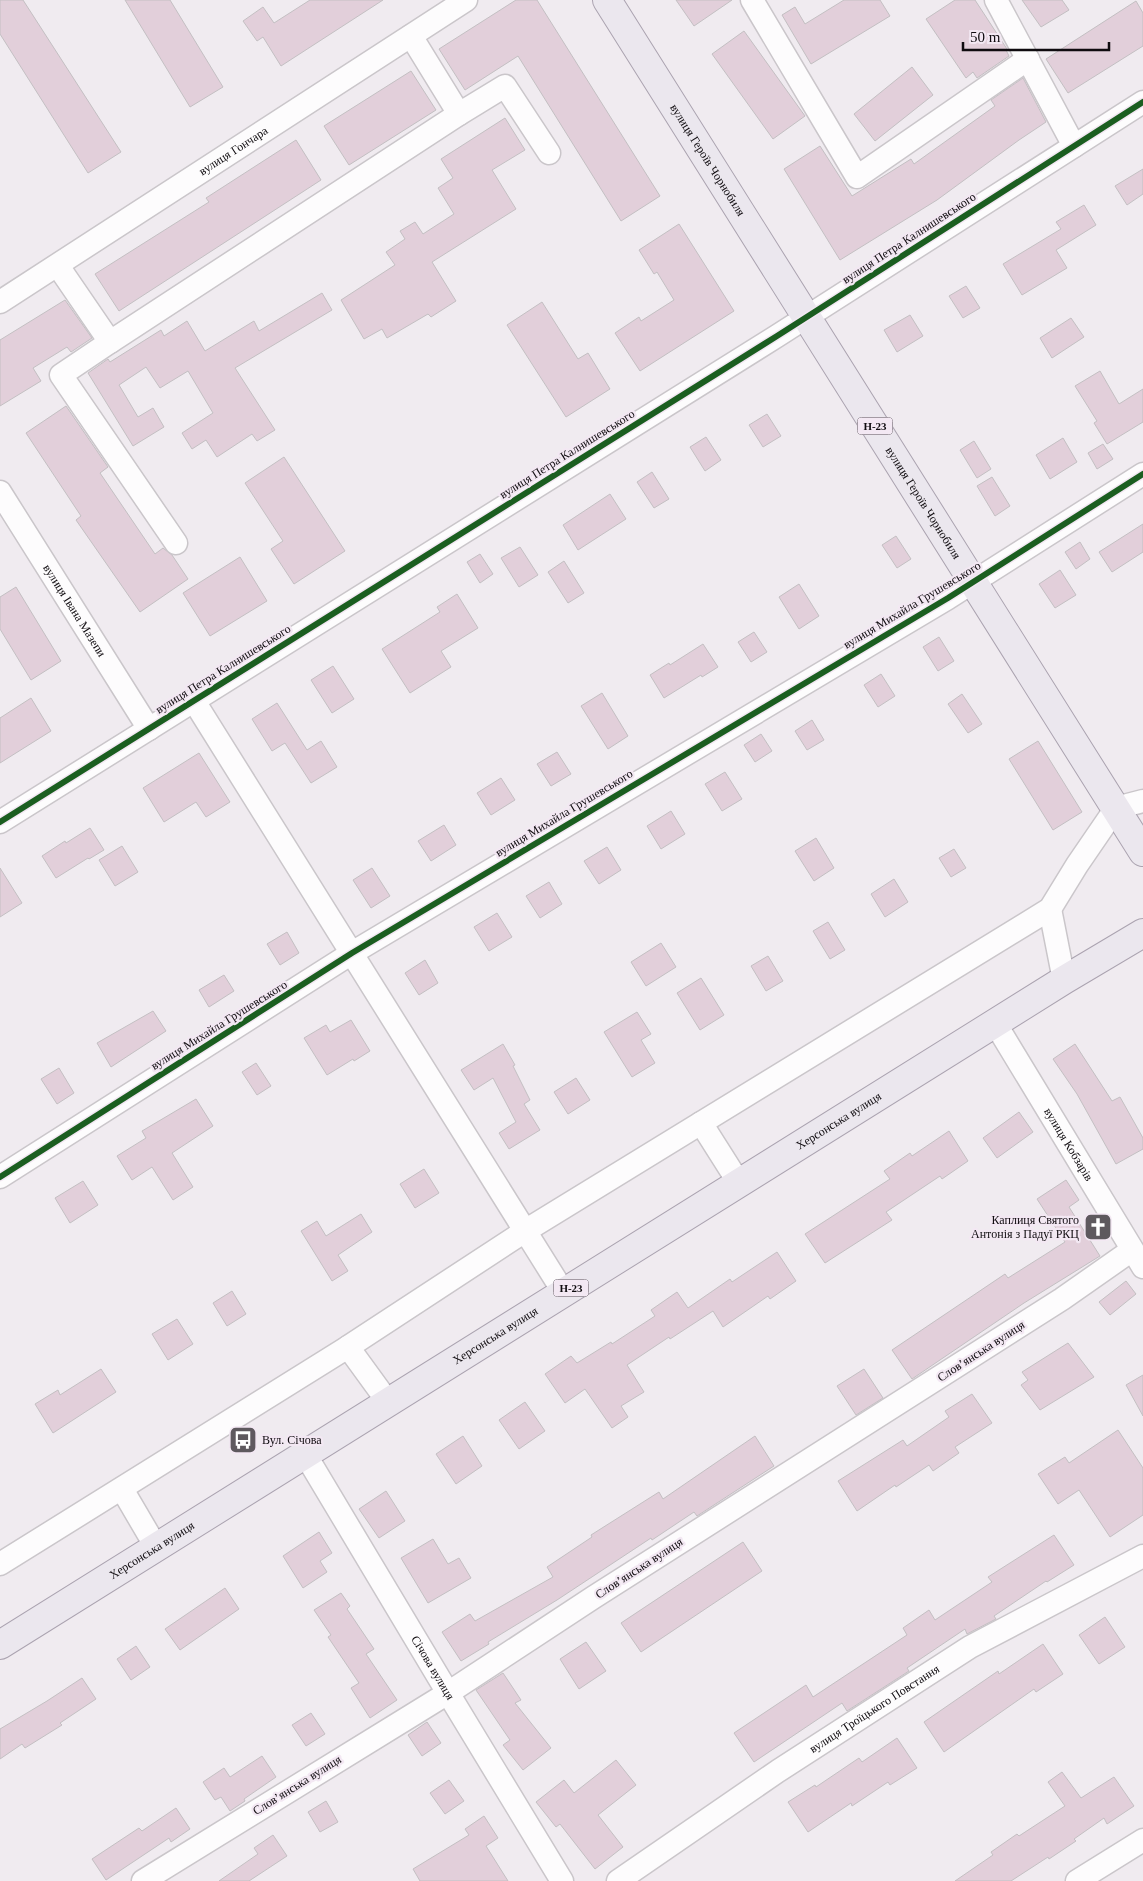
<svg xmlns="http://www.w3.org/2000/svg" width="1143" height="1881" font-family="'Times New Roman',serif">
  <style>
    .building { fill: #e2cfda; stroke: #c3bfc2 }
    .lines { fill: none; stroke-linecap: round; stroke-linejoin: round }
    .minor-casing { stroke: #cac6ca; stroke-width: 25 }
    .major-casing { stroke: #aba3b0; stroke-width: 30 }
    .minor { stroke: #fdfcfd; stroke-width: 22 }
    .major { stroke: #ebe7ee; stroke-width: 28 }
    .cycleway-casing { stroke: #f3e8f3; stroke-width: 9 }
    .cycleway { stroke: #1b5e20; stroke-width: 6 }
    .labels { text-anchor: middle; stroke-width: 4.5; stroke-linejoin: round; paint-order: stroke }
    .shield { fill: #f3e8f3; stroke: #534d53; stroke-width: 1 }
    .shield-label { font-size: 11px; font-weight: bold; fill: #0f0b0f }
    .street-label { font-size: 12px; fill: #0f0b0f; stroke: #f3e8f3 }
    .poi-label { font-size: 12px; fill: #0f0b0f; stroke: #f3e8f3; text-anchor: end }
  </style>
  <rect width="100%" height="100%" fill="#f0ebf0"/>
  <g class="building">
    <path d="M0,0H23L121,152L88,173L0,34Z"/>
    <path d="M125,0H170L223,87L190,107Z"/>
    <path d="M310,0H383L281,66L263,37L257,41L243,21L263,7L274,23Z"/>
    <path d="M516,0H537L660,196L621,221L518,56L465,90L439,49Z"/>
    <path d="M676,0H732L694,26Z"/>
    <path d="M844,0H880L890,16L811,64L782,15L795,7L805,24Z"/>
    <path d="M955,0H975L1007,49L1006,50L1009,56L977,78L973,72L966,78L926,19Z"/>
    <path d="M1022,0H1062L1069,10L1041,27Z"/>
    <path d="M1136,1L1143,13V46L1068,93L1046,59Z"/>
    <path d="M744,31L805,116L773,139L712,54Z"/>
    <path d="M912,67L933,95L875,141L854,114Z"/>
    <path d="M411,71L436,110L349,165L324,126Z"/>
    <path d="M1023,78L1046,122L1019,140L937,200L840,260L784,169L820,146L852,196L911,159L914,164L995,106L991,100Z"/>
    <path d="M505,118L525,150L492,170L516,209L432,262L456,301L431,317L428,314L387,338L382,329L364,339L341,300L395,265L386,252L405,239L400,231L415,222L423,234L454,214L438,188L453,178L441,159Z"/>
    <path d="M296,140L321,180L119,311L95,274L209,202L206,198Z"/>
    <path d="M1143,169V194L1127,205L1115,186Z"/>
    <path d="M1084,205L1096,225L1056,250L1067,268L1022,295L1003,264L1061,229L1056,222Z"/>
    <path d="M679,224L734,311L640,371L615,333L639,317L641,321L674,300L657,272L654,274L639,250Z"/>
    <path d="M966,286L980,308L963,318L949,296Z"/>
    <path d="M322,293L332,310L235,368L275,430L257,441L252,434L217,457L206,440L192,449L182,433L213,413L188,371L160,388L146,367L119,385L138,417L153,408L164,427L133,446L88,373L108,359L110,362L161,330L164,336L187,321L205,351L254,321L259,331Z"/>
    <path d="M65,300L92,338L71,352L67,347L33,368L41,381L0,406V340Z"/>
    <path d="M542,302L578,359L588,353L610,389L566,417L507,325Z"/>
    <path d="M910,315L923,336L897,352L884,330Z"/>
    <path d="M1071,318L1084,337L1052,358L1040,338Z"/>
    <path d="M1100,371L1119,404L1143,389V422L1107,444L1094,423L1097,421L1075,386Z"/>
    <path d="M66,406L108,467L100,473L155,554L163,548L172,555L188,579L140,612L76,520L81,516L26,433Z"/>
    <path d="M767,414L781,436L763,447L749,425Z"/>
    <path d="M706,437L721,460L705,471L690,447Z"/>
    <path d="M1063,438L1077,462L1050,479L1036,455Z"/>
    <path d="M974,441L991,469L977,478L960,450Z"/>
    <path d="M1103,444L1113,459L1097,469L1088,453Z"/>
    <path d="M284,457L345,551L294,584L271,549L283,541L245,483Z"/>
    <path d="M652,472L669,499L654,508L637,482Z"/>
    <path d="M992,477L1010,506L995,516L977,486Z"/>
    <path d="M610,494L626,519L578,550L563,525Z"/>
    <path d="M1143,524V552L1112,572L1099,552Z"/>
    <path d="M896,536L911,559L897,568L882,545Z"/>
    <path d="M1080,542L1090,559L1076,569L1065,552Z"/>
    <path d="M520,547L538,575L519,587L501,558Z"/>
    <path d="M480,554L493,574L480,583L467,562Z"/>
    <path d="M240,557L267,601L210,636L183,593Z"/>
    <path d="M564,561L584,593L568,603L548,572Z"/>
    <path d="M1060,570L1076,595L1055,608L1039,584Z"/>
    <path d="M799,584L819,616L799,629L779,597Z"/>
    <path d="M16,587L61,661L31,680L0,629V597Z"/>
    <path d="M457,594L478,628L441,651L451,667L410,693L382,649L440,612L437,607Z"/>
    <path d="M754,632L767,652L751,662L738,642Z"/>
    <path d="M939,637L954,661L938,671L923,647Z"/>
    <path d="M703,644L718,667L702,677L701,675L664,698L650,675L669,663L670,665Z"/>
    <path d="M333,666L354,699L332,713L311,680Z"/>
    <path d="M881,674L895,696L878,707L864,685Z"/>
    <path d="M602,693L628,736L608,749L581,706Z"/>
    <path d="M962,694L982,724L968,733L948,704Z"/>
    <path d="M31,698L51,731L0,763V718Z"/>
    <path d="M277,703L307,750L321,741L337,767L311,783L285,743L272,751L252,719Z"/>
    <path d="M812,720L824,740L807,750L795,731Z"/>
    <path d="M761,734L772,751L755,762L744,745Z"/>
    <path d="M1038,741L1082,812L1053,830L1009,759Z"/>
    <path d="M557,752L571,774L551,786L537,764Z"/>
    <path d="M199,753L230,802L206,817L196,802L164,822L143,788Z"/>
    <path d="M725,772L742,799L722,811L705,784Z"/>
    <path d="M501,778L515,800L491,815L477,793Z"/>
    <path d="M671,811L685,834L661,849L647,826Z"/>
    <path d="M444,825L456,845L431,861L418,841Z"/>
    <path d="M90,828L104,850L89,859L88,858L56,878L42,856L65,841L66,843Z"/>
    <path d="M816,838L834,868L814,881L795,851Z"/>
    <path d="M122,846L138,872L115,886L99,860Z"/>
    <path d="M607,847L621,870L599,884L584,861Z"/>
    <path d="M954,849L966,868L951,877L939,858Z"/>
    <path d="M0,868L22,903L0,917Z"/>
    <path d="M372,868L390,896L371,908L353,880Z"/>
    <path d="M894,879L908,902L885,917L871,894Z"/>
    <path d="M549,882L562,904L540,918L526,896Z"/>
    <path d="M497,913L512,937L489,951L474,927Z"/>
    <path d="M828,922L845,950L830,959L813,931Z"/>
    <path d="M287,932L299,953L280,965L267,944Z"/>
    <path d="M661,943L676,967L646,986L631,962Z"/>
    <path d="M768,956L783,981L766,991L751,966Z"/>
    <path d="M425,960L438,983L419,995L405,973Z"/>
    <path d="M224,975L234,991L209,1007L199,990Z"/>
    <path d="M701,978L724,1015L700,1030L677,993Z"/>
    <path d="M153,1011L166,1031L111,1067L97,1043Z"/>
    <path d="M637,1012L651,1034L641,1040L655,1063L632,1077L604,1032Z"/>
    <path d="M351,1020L370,1051L354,1061L353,1059L327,1075L304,1038L326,1025L330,1032Z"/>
    <path d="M503,1044L515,1065L513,1066L530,1100L524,1104L540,1130L509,1149L499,1133L516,1122L493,1078L474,1090L461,1070Z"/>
    <path d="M1075,1044L1112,1101L1120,1097L1143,1138V1149L1116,1164L1077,1094L1053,1059Z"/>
    <path d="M256,1063L271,1086L257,1095L242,1072Z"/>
    <path d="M59,1068L74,1093L57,1104L41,1079Z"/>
    <path d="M576,1078L590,1100L568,1114L554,1092Z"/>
    <path d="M196,1099L213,1126L172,1153L193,1187L173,1200L152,1167L132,1180L117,1156L146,1138L142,1131Z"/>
    <path d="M1019,1112L1033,1132L997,1158L983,1138Z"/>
    <path d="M949,1131L968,1161L942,1179L940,1176L886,1212L892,1220L825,1263L805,1234L890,1179L884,1171L910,1153L912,1156Z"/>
    <path d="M424,1169L439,1193L415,1208L400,1184Z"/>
    <path d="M1066,1180L1079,1200L1069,1207L1100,1256L1024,1303L912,1379L892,1350L1005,1274L1008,1278L1065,1242L1037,1199Z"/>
    <path d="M83,1181L98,1205L70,1223L55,1198Z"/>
    <path d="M361,1214L372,1232L338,1255L348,1271L332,1281L301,1231L317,1221L326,1236Z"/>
    <path d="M777,1252L796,1281L770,1299L768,1296L723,1327L713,1311L670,1339L669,1337L627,1365L644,1392L621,1406L628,1417L612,1428L585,1389L565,1403L545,1374L571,1356L577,1363L611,1342L612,1344L655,1316L651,1310L677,1292L688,1308L730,1279L732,1282Z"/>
    <path d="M1126,1281L1136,1294L1110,1315L1099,1302Z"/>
    <path d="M232,1291L246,1314L227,1326L213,1303Z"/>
    <path d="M177,1319L193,1344L168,1360L152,1334Z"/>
    <path d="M1068,1343L1094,1377L1040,1410L1021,1385L1028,1380L1022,1372Z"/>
    <path d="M101,1369L116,1392L53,1433L35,1404L58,1390L60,1395Z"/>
    <path d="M864,1369L883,1398L856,1415L837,1386Z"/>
    <path d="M1143,1375V1416L1126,1385Z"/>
    <path d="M972,1394L992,1423L955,1447L959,1453L933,1471L929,1465L896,1487L895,1485L857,1511L838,1481L903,1440L907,1446L949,1417L945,1411Z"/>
    <path d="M525,1402L545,1431L519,1449L499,1420Z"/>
    <path d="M1118,1430L1143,1468V1515L1110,1537L1079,1490L1058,1504L1038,1474L1065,1457L1069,1463Z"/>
    <path d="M463,1436L482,1466L456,1484L436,1454Z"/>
    <path d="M755,1436L774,1466L697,1516L694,1512L652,1540L651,1538L557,1600L488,1642L489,1644L461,1661L442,1632L470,1614L475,1621L553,1577L547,1567L592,1537L591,1535L659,1492L663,1499Z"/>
    <path d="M386,1491L405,1521L379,1538L359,1509Z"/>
    <path d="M319,1532L332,1553L320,1561L327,1572L303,1588L283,1556Z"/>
    <path d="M1054,1535L1074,1565L1047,1582L1046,1581L994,1616L996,1619L967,1634L965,1629L907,1668L909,1671L847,1711L842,1703L754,1762L734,1733L806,1685L813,1697L907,1635L903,1628L929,1610L935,1620L992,1582L988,1577Z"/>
    <path d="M433,1539L448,1564L459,1558L471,1578L428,1603L401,1558Z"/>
    <path d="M743,1542L762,1571L641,1652L621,1623Z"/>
    <path d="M225,1588L239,1609L180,1650L165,1629Z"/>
    <path d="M341,1593L350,1606L347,1609L374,1649L366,1654L397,1700L370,1718L351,1688L359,1683L328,1637L331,1635L314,1610Z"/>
    <path d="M1105,1617L1125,1647L1099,1664L1079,1635Z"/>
    <path d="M586,1642L606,1671L579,1689L560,1659Z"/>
    <path d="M1043,1644L1063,1674L1036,1692L1034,1689L944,1752L924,1722L998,1671L999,1674Z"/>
    <path d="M136,1646L150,1667L131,1680L117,1659Z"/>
    <path d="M503,1673L521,1700L515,1703L551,1748L523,1770L503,1745L510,1740L476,1690Z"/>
    <path d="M82,1678L96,1699L60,1723L62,1725L25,1748L22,1744L0,1759V1729L47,1701Z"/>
    <path d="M311,1713L325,1734L306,1746L292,1725Z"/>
    <path d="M427,1722L441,1743L422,1756L408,1735Z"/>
    <path d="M897,1738L917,1768L890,1785L888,1782L852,1806L851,1803L808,1832L788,1802L815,1785L816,1787L859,1758L862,1762Z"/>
    <path d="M262,1756L276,1777L244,1799L245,1801L230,1811L221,1797L215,1800L203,1782L224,1768L230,1777Z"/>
    <path d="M616,1760L636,1785L598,1815L623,1847L595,1869L560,1824L556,1827L536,1802L564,1780L574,1793Z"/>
    <path d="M1062,1772L1081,1798L1114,1777L1134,1806L1107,1824L1104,1818L1074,1839L1076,1841L1049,1859L1048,1857L1011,1881H955L993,1855L991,1852L1017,1834L1019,1836L1065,1806L1048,1782Z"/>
    <path d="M449,1780L464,1801L445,1814L430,1793Z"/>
    <path d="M326,1801L338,1822L320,1832L308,1812Z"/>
    <path d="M176,1808L190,1829L171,1842L169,1838L106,1880L92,1859L139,1828L142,1831Z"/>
    <path d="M484,1816L498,1838L486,1846L508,1881H420L413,1869L469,1835L465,1829Z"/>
    <path d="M273,1835L287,1856L249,1881H219L258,1854L254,1848Z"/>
  </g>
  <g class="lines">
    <defs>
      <g id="minor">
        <path d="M752,0L857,177L1028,59"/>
        <path d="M996,0L1074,146"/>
        <path d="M459,114L505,86L549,153"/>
        <path d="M58,266L110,342L61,375L176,543"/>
        <path id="s1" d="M0,302L466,0"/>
        <path d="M110,342L459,114L411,36"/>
        <path id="s2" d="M0,492L149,729"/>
        <path d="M194,701L564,1293"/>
        <path d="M0,822L777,336L1143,102"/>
        <path d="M1050,909L1064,980"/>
        <path id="s3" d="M995,1023L1143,1267"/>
        <path d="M701,1123L739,1183"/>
        <path d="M0,1177L352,953L948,598L1143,474"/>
        <path d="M348,1347L388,1402"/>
        <path id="s4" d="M305,1454L448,1693L562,1881"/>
        <path d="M122,1489L156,1547"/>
        <path d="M0,1564L348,1347L525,1231L1050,909L1077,865L1116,808L1143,801"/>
        <path d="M143,1881L448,1693L594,1597L1062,1299L1132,1250"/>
        <path id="s5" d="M618,1881L778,1771L970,1647L1143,1556"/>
        <path d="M1077,1881L1143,1840"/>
      </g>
      <g id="major">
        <path id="s6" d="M607,0L1143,852"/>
        <path id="s7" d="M0,1645L1064,980L1143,933"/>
      </g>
    </defs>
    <use href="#minor" class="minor-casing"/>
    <use href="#major" class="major-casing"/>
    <use href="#minor" class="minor"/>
    <use href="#major" class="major"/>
    <defs>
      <g id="cycleway">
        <path d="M0,822L777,336L1143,102"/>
        <path d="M0,1177L352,953L948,598L1143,474"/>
      </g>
    </defs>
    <use href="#cycleway" class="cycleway-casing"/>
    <use href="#cycleway" class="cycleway"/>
  </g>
  <defs>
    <symbol id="church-square" viewBox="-11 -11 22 22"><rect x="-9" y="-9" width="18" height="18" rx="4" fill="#5e595e" stroke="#f3e8f3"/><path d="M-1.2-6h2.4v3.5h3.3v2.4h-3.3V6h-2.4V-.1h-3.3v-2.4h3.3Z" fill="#fff"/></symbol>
    <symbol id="bus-square" viewBox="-11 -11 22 22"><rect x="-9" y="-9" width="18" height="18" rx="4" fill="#5e595e" stroke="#f3e8f3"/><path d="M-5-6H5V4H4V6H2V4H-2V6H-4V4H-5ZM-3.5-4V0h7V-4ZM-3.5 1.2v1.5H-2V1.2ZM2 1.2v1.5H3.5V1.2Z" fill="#fff"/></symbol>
  </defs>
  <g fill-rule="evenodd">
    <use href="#church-square" x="1082" y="1211" width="32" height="32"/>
    <use href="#bus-square" x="227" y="1424" width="32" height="32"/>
  </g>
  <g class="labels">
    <g class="shield">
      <rect x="857.5" y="417.5" width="35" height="17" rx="4"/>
      <rect x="553.5" y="1279.5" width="35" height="17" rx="4"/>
    </g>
    <g class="shield-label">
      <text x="875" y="430">Н-23</text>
      <text x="571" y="1292">Н-23</text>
    </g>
    <g class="street-label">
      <text dy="4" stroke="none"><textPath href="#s1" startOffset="278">вулиця Гончара</textPath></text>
      <text dy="4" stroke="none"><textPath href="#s6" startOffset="189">вулиця Героїв Чорнобиля</textPath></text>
      <text transform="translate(909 238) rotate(-33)" y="4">вулиця Петра Калнишевського</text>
      <text transform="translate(567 454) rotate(-32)" y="4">вулиця Петра Калнишевського</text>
      <text dy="4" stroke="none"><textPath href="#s6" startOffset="594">вулиця Героїв Чорнобиля</textPath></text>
      <text transform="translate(912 605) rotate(-31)" y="4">вулиця Михайла Грушевського</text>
      <text dy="4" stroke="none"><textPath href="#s2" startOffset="140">вулиця Івана Мазепи</textPath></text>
      <text transform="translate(223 669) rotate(-32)" y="4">вулиця Петра Калнишевського</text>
      <text transform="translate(564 813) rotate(-31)" y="4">вулиця Михайла Грушевського</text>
      <text transform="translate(219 1025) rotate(-32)" y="4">вулиця Михайла Грушевського</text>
      <text dy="4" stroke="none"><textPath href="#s7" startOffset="989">Херсонська вулиця</textPath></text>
      <text dy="4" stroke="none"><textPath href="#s3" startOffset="142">вулиця Кобзарів</textPath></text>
      <text dy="4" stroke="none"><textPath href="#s7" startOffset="584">Херсонська вулиця</textPath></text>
      <text transform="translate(981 1351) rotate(-33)" y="4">Словʼянська вулиця</text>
      <text dy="4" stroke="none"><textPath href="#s7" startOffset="179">Херсонська вулиця</textPath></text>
      <text transform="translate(639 1568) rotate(-33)" y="4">Словʼянська вулиця</text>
      <text dy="4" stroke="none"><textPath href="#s4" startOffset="249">Січова вулиця</textPath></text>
      <text dy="4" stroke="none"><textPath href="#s5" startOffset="309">вулиця Троїцького Повстання</textPath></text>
      <text transform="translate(297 1785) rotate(-32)" y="4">Словʼянська вулиця</text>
    </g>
    <g class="poi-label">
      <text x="1079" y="1224">Каплиця Святого<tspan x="1079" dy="14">Антонія з Падуї РКЦ</tspan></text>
      <text x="262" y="1444" text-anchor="start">Вул. Січова</text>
    </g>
  </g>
  <path d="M963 42v8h146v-8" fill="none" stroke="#0f0b0f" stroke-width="2.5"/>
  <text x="970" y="42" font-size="15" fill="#0f0b0f" stroke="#f3e8f3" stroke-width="4" paint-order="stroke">50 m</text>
</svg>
